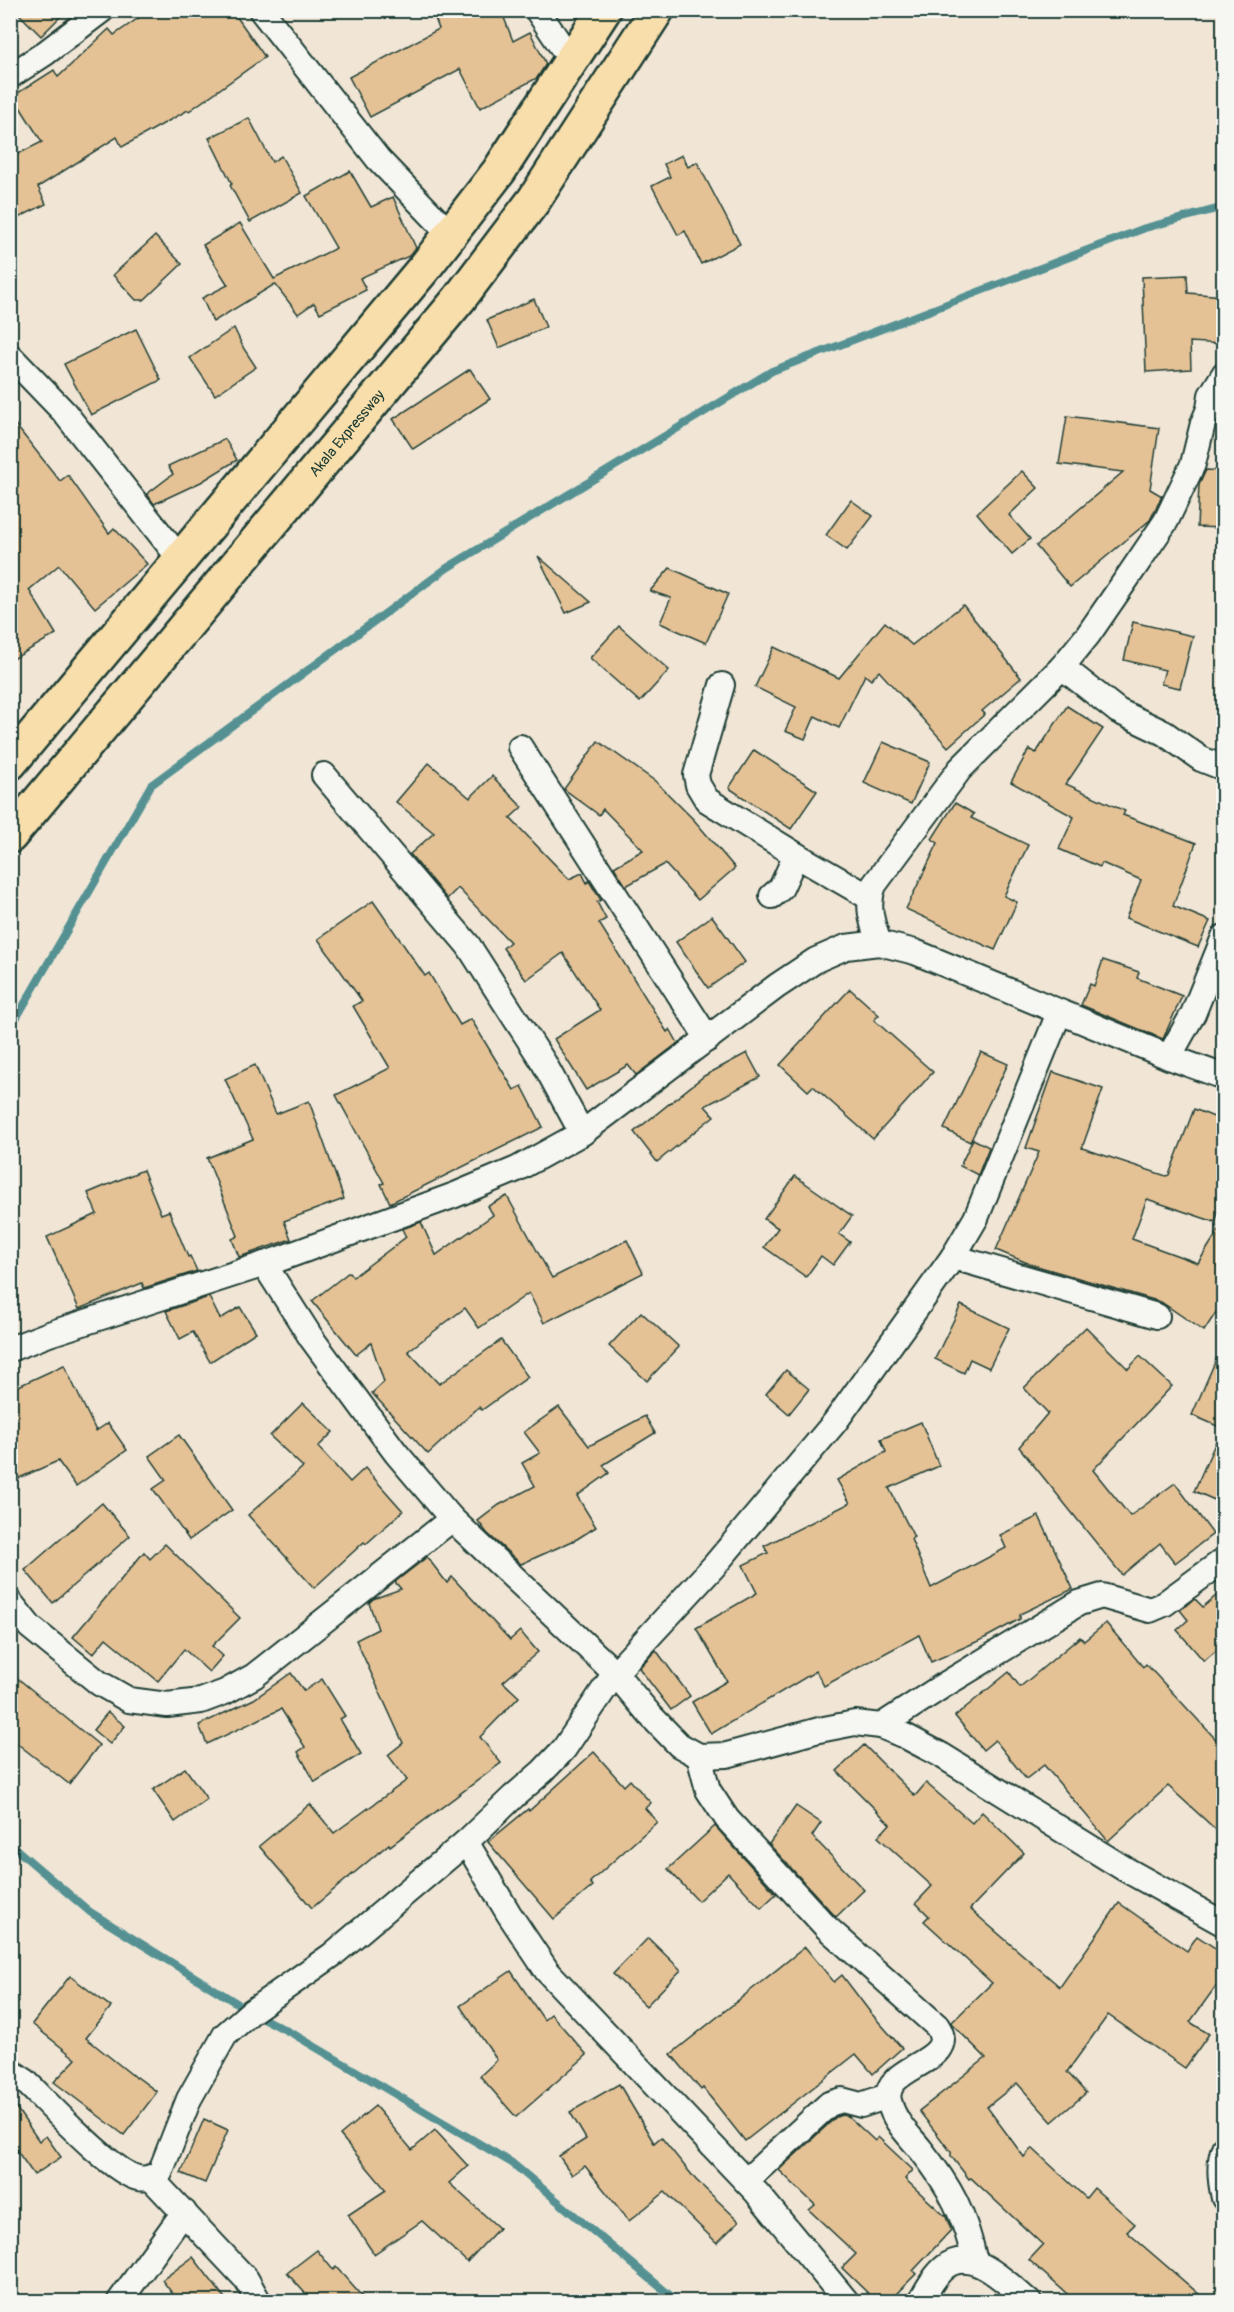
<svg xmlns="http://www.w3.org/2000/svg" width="1234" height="2312" font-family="Pangolin,sans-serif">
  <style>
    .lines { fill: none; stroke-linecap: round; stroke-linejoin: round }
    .stream { stroke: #549193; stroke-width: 8 }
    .building { fill: #e5c296; stroke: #1f3d34; stroke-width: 1.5 }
    .minor-casing { stroke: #1f3d34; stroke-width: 28 }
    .primary-casing { stroke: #1f3d34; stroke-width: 38 }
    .minor { stroke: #f6f6f2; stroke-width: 24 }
    .primary { stroke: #f8deab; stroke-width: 33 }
    .labels { text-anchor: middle; stroke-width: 4.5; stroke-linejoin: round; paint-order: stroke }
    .street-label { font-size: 15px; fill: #1f3d34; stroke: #f6f6f2 }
  </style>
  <rect width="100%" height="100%" fill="#f1e6d6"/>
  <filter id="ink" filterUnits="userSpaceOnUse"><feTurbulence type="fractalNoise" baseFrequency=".0167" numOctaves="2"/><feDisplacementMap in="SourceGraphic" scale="12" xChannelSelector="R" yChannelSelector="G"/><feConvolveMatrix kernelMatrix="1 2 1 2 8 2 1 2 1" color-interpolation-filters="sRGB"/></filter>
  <g filter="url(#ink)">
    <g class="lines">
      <g class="stream">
        <path d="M10,1029L151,785L447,568L772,371L1145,228L1224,207"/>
        <path d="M10,1844L90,1912L251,2012L295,2035L512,2163L678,2302"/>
      </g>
    </g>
    <g class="building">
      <path d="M15,10H67L41,36Z"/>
      <path d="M150,10H232L265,57L189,111L188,110L122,147L117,137L38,187L46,204L10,222V158L42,142L13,96L54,70L58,77L109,29L114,35Z"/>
      <path d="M432,10H501L513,41L530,32L546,64L537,78L480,108L460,69L370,117L349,77L439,29Z"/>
      <path d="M249,118L272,162L281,156L302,193L250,222L230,185L232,184L209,138Z"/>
      <path d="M682,155L688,167L697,162L740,244L701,264L685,231L678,235L652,186L670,177L664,164Z"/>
      <path d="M350,171L371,207L393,197L416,248L409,256L360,278L366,290L320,313L314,303L298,314L275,284L213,322L202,298L228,285L203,245L240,223L274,279L336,248L306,196Z"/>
      <path d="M155,236L182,264L144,300H136L113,275Z"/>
      <path d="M1187,275L1188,293L1224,296V344L1190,342L1191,369L1146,372L1142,277Z"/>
      <path d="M534,299L546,327L499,348L487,320Z"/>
      <path d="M234,328L244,349L256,367L215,395L190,358Z"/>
      <path d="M136,329L161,380L91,415L64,364Z"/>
      <path d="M470,369L490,399L413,449L393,419Z"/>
      <path d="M1067,416L1159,428L1150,489L1162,496L1150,520L1070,587L1036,546L1123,472L1059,464Z"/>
      <path d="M10,418L60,481L68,475L109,533L114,528L147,564L95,608L59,565L29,590L56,634L10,661Z"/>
      <path d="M225,439L237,460L201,482L154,504L147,494L173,474L168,466Z"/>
      <path d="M1206,470L1224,471V528L1197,527L1199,485Z"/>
      <path d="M1022,471L1038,488L1009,515L1030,539L1012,554L977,513Z"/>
      <path d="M851,500L873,516L847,550L826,535Z"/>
      <path d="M538,556L591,602L566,613Z"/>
      <path d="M670,568L728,594L706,643L660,623L671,598L650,591Z"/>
      <path d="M963,605L1021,678L982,711L985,714L948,747L879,671L871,680L865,675L839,728L815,716L805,739L785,731L796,707L755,687L774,647L839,678L885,622L912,645Z"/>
      <path d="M1133,622L1193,636L1180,688L1161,684L1165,670L1124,660Z"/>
      <path d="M619,626L669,670L640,702L590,658Z"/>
      <path d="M1067,706L1103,729L1066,784L1125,811L1123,815L1196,843L1173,906L1210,921L1198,947L1126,918L1141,880L1102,863L1100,867L1059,849L1074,817L1011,782L1029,749L1036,753Z"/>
      <path d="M598,741L655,781L694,820L735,868L698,900L665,864L626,886L614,867L643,850L603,809L599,815L564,789Z"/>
      <path d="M883,742L930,762L911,804L864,783Z"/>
      <path d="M754,750L817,791L791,829L729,788Z"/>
      <path d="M429,763L470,798L492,776L522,807L510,818L569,879L582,873L587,883L589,881L601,900L597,902L606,919L599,923L667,1032L670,1029L678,1043L636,1075L628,1065L586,1090L554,1039L600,1010L563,953L526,980L503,948L510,942L458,888L447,899L410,854L434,833L396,802Z"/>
      <path d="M955,803L974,814L971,818L1028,845L1004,896L1017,902L995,950L906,909L938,843L932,839Z"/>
      <path d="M373,901L425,976L429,973L460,1025L471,1019L514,1090L522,1086L543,1127L390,1203L381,1184L384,1183L336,1095L390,1068L353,1006L362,1001L318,939Z"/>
      <path d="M712,916L745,962L708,988L676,942Z"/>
      <path d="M1103,960L1139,972L1137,978L1182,996L1163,1039L1081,1005L1090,984L1094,986Z"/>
      <path d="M850,989L879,1015L874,1020L933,1072L873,1139L813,1086L808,1091L780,1065Z"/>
      <path d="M981,1052L1008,1064L970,1142L944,1129Z"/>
      <path d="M747,1053L760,1077L705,1106L714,1116L657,1162L634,1132L704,1076Z"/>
      <path d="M255,1065L276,1114L309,1101L344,1199L284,1221L291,1239L239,1257L232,1239L238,1236L207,1158L253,1139L225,1079Z"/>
      <path d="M1053,1072L1103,1089L1082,1148L1166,1176L1169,1175L1194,1109L1224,1121V1173L1217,1191L1224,1193V1196L1215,1222L1147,1199L1132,1239L1198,1263L1224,1222V1300L1204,1331L1161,1302L1030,1264L996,1250L1039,1152L1026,1148Z"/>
      <path d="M973,1139L989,1147L978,1175L960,1166Z"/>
      <path d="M143,1170L161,1214L169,1211L188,1257L190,1256L197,1271L144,1288L142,1283L79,1309L47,1237L97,1214L88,1193Z"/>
      <path d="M795,1176L852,1216L839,1234L850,1242L833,1265L821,1256L806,1277L764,1247L778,1228L764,1219Z"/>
      <path d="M507,1196L552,1278L627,1240L643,1273L544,1323L529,1293L479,1328L465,1308L408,1351L439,1384L501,1340L528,1377L482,1410L479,1407L428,1454L372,1393L384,1382L371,1343L356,1355L312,1301L349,1272L353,1277L406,1237L402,1229L421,1222L436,1255L493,1215L488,1206Z"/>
      <path d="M209,1297L220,1319L240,1307L256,1332L210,1362L193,1332L180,1339L166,1311Z"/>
      <path d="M961,1305L1009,1328L989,1368L970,1359L964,1373L935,1359Z"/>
      <path d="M641,1312L679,1347L647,1381L609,1346Z"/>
      <path d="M1086,1327L1128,1369L1140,1356L1172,1386L1093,1470L1130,1516L1175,1483L1213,1534L1175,1563L1160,1543L1122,1575L1019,1447L1048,1413L1024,1388Z"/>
      <path d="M1224,1341V1504L1194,1491L1222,1428L1192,1415Z"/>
      <path d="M64,1365L96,1431L108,1423L127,1450L76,1486L58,1461L10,1482V1390Z"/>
      <path d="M786,1370L809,1389L789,1414L766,1394Z"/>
      <path d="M303,1403L333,1432L318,1447L350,1482L365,1468L403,1511L366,1544L364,1542L314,1588L248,1515L303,1467L270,1436Z"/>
      <path d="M559,1407L589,1446L645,1416L655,1433L603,1465L609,1473L577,1496L596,1527L577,1539L521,1564L487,1533L478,1521L499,1505L535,1486L522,1463L540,1453L524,1432Z"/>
      <path d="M921,1422L939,1466L889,1488L914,1537L911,1539L931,1588L1006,1548L1000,1535L1039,1516L1073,1589L1020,1614V1619L983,1639L931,1662L919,1635L824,1686L816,1671L711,1734L692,1702L727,1681L696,1628L757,1593L743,1565L768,1553L764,1546L850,1503L837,1480L886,1452L881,1439Z"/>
      <path d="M179,1435L232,1510L189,1540L153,1489L166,1480L149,1456Z"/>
      <path d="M102,1503L130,1536L53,1603L25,1570Z"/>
      <path d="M165,1544L240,1618L212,1646L223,1656L209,1672L184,1649L158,1681L106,1638L93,1654L73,1637L144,1552L150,1559Z"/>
      <path d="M427,1557L447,1583L452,1577L510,1640L520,1631L538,1652L503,1682L519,1697L480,1737L501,1763L390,1846L389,1844L312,1908L259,1846L310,1804L334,1833L407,1780L388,1755L403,1743L356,1640L378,1629L369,1603L373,1599L401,1589L395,1582Z"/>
      <path d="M1224,1589V1644L1204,1661L1177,1630L1188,1620L1180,1610L1195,1599L1203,1607Z"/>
      <path d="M1106,1623L1143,1667L1146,1664L1224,1748V1837L1168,1786L1108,1841L1044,1765L1026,1779L995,1740L983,1750L955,1716L1009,1672L1020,1687L1080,1637L1084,1641Z"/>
      <path d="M656,1650L690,1696L671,1710L639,1668Z"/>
      <path d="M10,1672L99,1745L69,1784L10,1738Z"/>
      <path d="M291,1673L304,1691L322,1679L345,1716L340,1719L361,1754L315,1782L298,1752L305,1747L281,1709L207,1744L199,1725L254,1699Z"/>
      <path d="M108,1712L125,1726L110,1744L93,1730Z"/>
      <path d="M864,1745L915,1796L926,1783L972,1823L982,1812L1024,1853L970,1909L1060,1987L1119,1903L1187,1951L1197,1936L1224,1954V1975L1190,2022L1209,2034L1185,2068L1108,2015L1067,2072L1086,2093L1052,2122L1017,2083L987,2107L1024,2157L1032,2148L1086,2198L1094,2188L1135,2224L1127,2232L1207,2301H1075L1029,2260L1043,2245L971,2178L969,2179L951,2156V2152L919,2111L986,2058L951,2023L992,1983L924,1921L929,1916L916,1903L932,1886L878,1837L890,1824L837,1771Z"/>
      <path d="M594,1752L624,1786L630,1780L651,1803L645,1808L657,1822L590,1882L593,1886L554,1919L488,1842L528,1809L529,1811Z"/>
      <path d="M185,1768L207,1799L175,1822L153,1790Z"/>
      <path d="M796,1806L821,1823L812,1836L864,1890L836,1917L769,1844Z"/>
      <path d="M715,1826L776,1894L761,1908L728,1873L698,1901L668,1869Z"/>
      <path d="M648,1938L681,1970L646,2006L613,1974Z"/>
      <path d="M805,1947L834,1982L842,1975L870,2012L902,2048L873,2074L856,2054L745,2141L703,2088L701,2090L671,2054Z"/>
      <path d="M511,1971L544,2020L551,2014L587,2055L516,2117L480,2076L497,2060L460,2006Z"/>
      <path d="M70,1976L111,2007L86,2038L136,2078L137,2077L157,2092L124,2135L54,2082L76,2059L32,2024Z"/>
      <path d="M619,2084L654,2143L661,2137L696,2180L739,2221L717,2243L665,2192L629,2221L585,2166L572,2175L559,2156L586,2139L570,2112Z"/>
      <path d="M10,2099L39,2141L46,2136L61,2157L34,2175L10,2141Z"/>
      <path d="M375,2106L412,2150L435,2130L468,2166L449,2183L499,2228L467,2262L422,2221L374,2254L348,2215L386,2190L340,2135Z"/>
      <path d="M842,2115L849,2117L875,2141L878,2137L913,2170L905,2179L946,2217L951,2230L913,2271L916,2274L889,2301H876L842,2268L856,2254L809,2210L815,2205L779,2170L836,2117Z"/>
      <path d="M204,2119L228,2130L205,2183L181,2173Z"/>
      <path d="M317,2250L333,2270L336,2267L366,2301H312L287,2273Z"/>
      <path d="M193,2257L227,2301H178L162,2280Z"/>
    </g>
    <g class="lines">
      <defs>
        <g id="minor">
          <path d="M261,10L378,159L450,234"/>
          <path d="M537,10L572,62"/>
          <path d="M10,76L44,54L102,10"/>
          <path d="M10,356L64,412L180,559"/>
          <path d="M1062,667L1118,711L1164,733L1201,759L1224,768"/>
          <path d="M722,685L696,775L698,785L707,800L796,855L869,897"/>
          <path d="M520,747L708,1039"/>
          <path d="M324,775L468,945L544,1063L582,1133"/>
          <path d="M772,896L781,888L796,855"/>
          <path d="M879,943C872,923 866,905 874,885L960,769L1062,667L1088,635L1130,574L1166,521L1193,464L1203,423L1209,409L1211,395L1224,374"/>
          <path d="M1169,1057L1193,1014L1224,937"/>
          <path d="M953,1257L1157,1316"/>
          <path d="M264,1264L312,1339L396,1453L452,1519L615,1673L650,1715L679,1745L699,1756L727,1755L819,1730L855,1723L881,1726L905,1736L941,1755L1125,1869L1224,1924"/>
          <path d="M10,1349L49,1334L274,1261L455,1195L517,1169L582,1133L777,986L816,960L846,947L879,943L915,952L1169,1057L1224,1077"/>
          <path d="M10,1602L30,1627L99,1683L129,1700L167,1705L201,1701L225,1692L254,1676L452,1519"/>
          <path d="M881,1726L941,1687L1079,1603L1102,1596L1150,1610L1164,1604L1224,1560"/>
          <path d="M699,1756L708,1790L727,1819L826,1927L937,2026C962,2064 880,2065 889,2101C894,2122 908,2134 921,2150C951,2188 965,2215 975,2262"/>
          <path d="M466,1842L509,1914L547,1971L757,2193L847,2302"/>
          <path d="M10,2071L25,2081C47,2102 112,2173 138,2178C146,2180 153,2177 160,2173L189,2099L225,2035L251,2012L332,1955L466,1842L513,1797L543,1771L564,1749L615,1673L714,1566L835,1422L953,1257L976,1218L1059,1013"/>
          <path d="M1224,2148C1218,2164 1220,2181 1224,2198"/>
          <path d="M151,2178L246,2279L259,2302"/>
          <path d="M746,2181L829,2104L842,2100L861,2105L888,2096"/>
          <path d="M119,2302L184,2212"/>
          <path d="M920,2302C927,2290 934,2276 945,2267C972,2245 1009,2285 1029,2302"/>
        </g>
        <g id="primary">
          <path d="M10,763L425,267L499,171L604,10"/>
          <path id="s1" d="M10,836L459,299L534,200L657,10"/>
        </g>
      </defs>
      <use href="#minor" class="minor-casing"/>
      <use href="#primary" class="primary-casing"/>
      <use href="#minor" class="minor"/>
      <use href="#primary" class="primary"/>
    </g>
  </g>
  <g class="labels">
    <g class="street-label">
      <text dy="5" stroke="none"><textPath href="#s1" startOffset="525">Akala Expressway</textPath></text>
    </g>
  </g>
  <rect width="1234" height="2312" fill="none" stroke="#f6f6f2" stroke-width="36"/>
  <rect x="18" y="18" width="1198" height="2276" fill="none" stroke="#1f3d34" stroke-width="2" filter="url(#ink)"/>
</svg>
